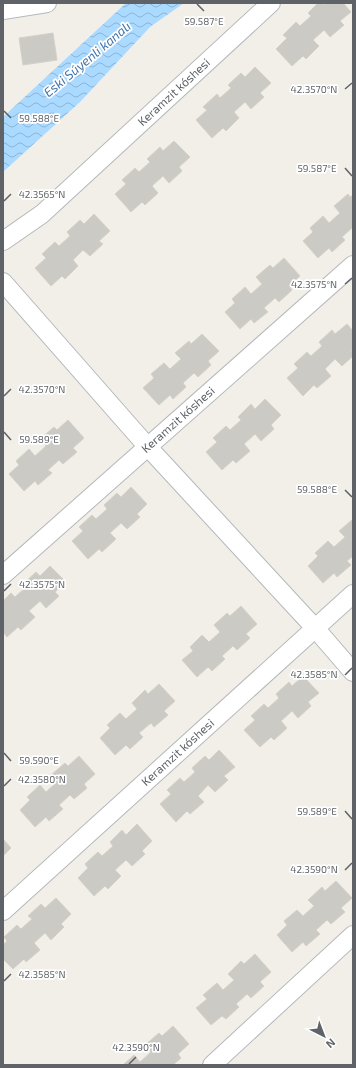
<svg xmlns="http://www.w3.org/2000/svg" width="356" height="1068" font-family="'Exo 2',sans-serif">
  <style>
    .water { fill: url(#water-waves) }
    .building { fill: #cccac5; stroke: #d6d1c6 }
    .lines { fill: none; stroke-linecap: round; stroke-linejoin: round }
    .minor-casing { stroke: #b5b8bc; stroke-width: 20 }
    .minor { stroke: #fff; stroke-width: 18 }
    .ticks { fill: none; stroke: #5f6368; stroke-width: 1.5 }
    .labels { text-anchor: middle; stroke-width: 3.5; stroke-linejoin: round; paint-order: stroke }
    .street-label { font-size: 12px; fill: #5f6368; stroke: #fff }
    .water-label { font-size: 13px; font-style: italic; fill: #4174aa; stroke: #fff }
    .ticks-label { font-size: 10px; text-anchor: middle; fill: #5f6368; stroke: #fff; stroke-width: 3.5; stroke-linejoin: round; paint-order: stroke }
  </style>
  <defs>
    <pattern id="water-waves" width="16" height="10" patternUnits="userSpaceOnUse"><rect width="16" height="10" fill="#aadaff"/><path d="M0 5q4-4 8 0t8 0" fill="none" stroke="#8eb4d2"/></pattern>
  </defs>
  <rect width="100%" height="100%" fill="#f1efe8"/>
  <path class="water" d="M126,3H184L150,27L80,102L3,172V117Z"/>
  <g class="building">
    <path d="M318,3H323L324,5L326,3H343L351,12L340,21L344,25L330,37L324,30L313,40L319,46L306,59L303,56L292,66L276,49L287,38L283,35L296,22L300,26L311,16L308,13Z"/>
    <path d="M53,33L57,60L23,65L19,38Z"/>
    <path d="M255,67L271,83L260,93L264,97L251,109L245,102L234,112L239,118L226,131L223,128L212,138L196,120L207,110L203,107L217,94L220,98L231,88L228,85L241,73L245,77Z"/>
    <path d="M174,141L190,157L179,167L182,171L169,183L163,176L152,186L158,193L145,205L142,202L131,212L115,194L126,184L122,180L135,168L139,172L150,162L147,159L160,147L163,151Z"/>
    <path d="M348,194L350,197L353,195V227L342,237L345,240L332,252L329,248L318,258L303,241L313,232L310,228L323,216L329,223L340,213L334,206Z"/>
    <path d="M94,214L110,231L99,241L103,244L90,256L83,250L73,260L78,266L65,279L62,276L51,286L35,268L46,258L42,254L55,242L59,246L70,236L67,232L80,220L84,224Z"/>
    <path d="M284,258L300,276L289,286L292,290L279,302L275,298L264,308L268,312L254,323L251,319L240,329L225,312L235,303L232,299L245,287L251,294L262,284L256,277L270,265L273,268Z"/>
    <path d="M347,324L353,331V349L351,351L353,352V356L342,366L335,359L325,369L331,376L317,388L314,385L303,396L287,378L298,368L294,364L307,352L311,356L322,346L319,342L332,330L335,334Z"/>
    <path d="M202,334L219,351L208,361L211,365L198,377L194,373L183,383L186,387L173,399L170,395L159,405L143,388L154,378L151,374L164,363L170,369L181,359L175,353L189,341L191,344Z"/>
    <path d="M265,399L281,415L271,425L274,429L261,441L255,434L244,444L250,451L236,463L233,460L222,470L206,452L217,442L213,438L226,426L230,430L241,420L238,417L251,404L255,409Z"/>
    <path d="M68,420L84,438L73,448L77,452L63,464L59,460L48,470L52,473L38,485L35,481L24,491L9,474L19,465L16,461L29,449L35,456L46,446L40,439L54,427L57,430Z"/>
    <path d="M131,487L147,504L137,514L140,517L127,529L121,523L110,533L116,539L102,552L99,549L88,559L72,541L83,531L79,527L92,515L96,519L107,509L104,505L117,493L121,497Z"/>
    <path d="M353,519V556L347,561L351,565L337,577L334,573L323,583L308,566L318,556L315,553L328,541L334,547L345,537L339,531Z"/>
    <path d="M50,566L66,582L55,592L59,596L46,608L40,601L29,611L35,617L21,630L18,627L7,637L3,632V601L11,593L15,597L26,587L23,584L36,572L40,576Z"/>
    <path d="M241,606L257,624L246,634L250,638L237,650L233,646L222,656L225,659L212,671L208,667L197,677L182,660L193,651L190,647L202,635L209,642L220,632L214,625L227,613L230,616Z"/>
    <path d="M303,676L319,693L308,702L311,706L298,718L292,711L281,721L287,728L274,740L271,737L260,747L244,730L255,720L251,716L264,704L268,708L279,698L276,694L289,682L292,686Z"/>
    <path d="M159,684L175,701L164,711L168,715L154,727L151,723L139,733L143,737L130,749L126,745L115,755L100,738L110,728L107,725L120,713L126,719L137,709L132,703L145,690L148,694Z"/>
    <path d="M219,750L235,767L224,776L228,780L215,792L208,785L198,796L204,802L190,814L187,811L176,822L160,804L171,794L167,790L180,778L184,782L195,772L192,768L205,756L209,760Z"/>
    <path d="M79,756L95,774L84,784L87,788L74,799L70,795L59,805L63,809L49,821L46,817L35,827L20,810L30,800L27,797L40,785L46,792L57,782L51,775L65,763L68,766Z"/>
    <path d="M137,824L152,841L142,851L145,854L132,866L126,860L115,870L121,876L108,889L105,886L94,896L78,878L88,868L85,864L98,852L102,856L113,846L110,842L122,830L126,835Z"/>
    <path d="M3,839L11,848L3,856Z"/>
    <path d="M336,881L352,898L341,908L345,912L331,924L327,920L316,930L320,934L306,946L303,942L292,952L277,935L287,925L284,921L297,910L303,916L314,906L308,900L322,887L325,891Z"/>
    <path d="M56,898L71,914L61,924L64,927L51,940L45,933L34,943L40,950L26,962L24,959L13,969L3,959V945L7,941L4,937L17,925L21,929L32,919L28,916L41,904L45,908Z"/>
    <path d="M255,954L271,972L260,982L264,986L251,998L247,994L236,1004L239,1007L226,1019L222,1016L211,1025L196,1008L207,999L203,995L217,983L223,990L234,980L228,974L241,961L244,964Z"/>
    <path d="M173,1026L189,1044L178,1054L181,1058L173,1065H123L134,1055L140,1062L151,1052L145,1045L159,1033L162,1036Z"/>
  </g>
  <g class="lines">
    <defs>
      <g id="minor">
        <path d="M3,10L47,3"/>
        <path id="s1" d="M3,241L42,214L271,3"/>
        <path d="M3,282L147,446L315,628L353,672"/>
        <path id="s2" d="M3,575L353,265"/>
        <path id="s3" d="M3,911L353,594"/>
        <path d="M212,1065L353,935"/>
      </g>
    </defs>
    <use href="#minor" class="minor-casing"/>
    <use href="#minor" class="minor"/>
  </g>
  <path class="ticks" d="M197,4L204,11M345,89L352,83M4,111L11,118M345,168L352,176M4,201L11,194M345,284L352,278M4,396L11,389M4,432L11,440M345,490L352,497M4,591L11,584M345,675L352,668M4,753L11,761M4,786L11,779M345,811L352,819M345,870L352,863M4,981L11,974M129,1064L136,1057"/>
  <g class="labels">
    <g class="street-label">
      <text dy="4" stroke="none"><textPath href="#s1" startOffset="227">Keramzit kóshesi</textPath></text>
      <text dy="4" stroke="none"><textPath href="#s2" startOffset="234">Keramzit kóshesi</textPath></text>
      <text dy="4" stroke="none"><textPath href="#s3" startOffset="236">Keramzit kóshesi</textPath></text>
    </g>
    <g class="water-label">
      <text transform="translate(87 59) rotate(-40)" y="5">Eski Súyenli kanalı</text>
    </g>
  </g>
  <g class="ticks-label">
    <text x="204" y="25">59.587°E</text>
    <text x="314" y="93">42.3570°N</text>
    <text x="39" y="122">59.588°E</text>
    <text x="317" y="172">59.587°E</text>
    <text x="42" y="198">42.3565°N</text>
    <text x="314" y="288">42.3575°N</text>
    <text x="42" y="393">42.3570°N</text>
    <text x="39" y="443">59.589°E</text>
    <text x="317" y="493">59.588°E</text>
    <text x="42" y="588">42.3575°N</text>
    <text x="314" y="678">42.3585°N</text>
    <text x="39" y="764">59.590°E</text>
    <text x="42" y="783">42.3580°N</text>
    <text x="317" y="815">59.589°E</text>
    <text x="314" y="873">42.3590°N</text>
    <text x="42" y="978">42.3585°N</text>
    <text x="136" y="1051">42.3590°N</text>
  </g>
  <rect width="356" height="1068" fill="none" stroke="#5f6368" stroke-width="8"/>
  <g transform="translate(324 1036) rotate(138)" stroke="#ffffff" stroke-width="3" paint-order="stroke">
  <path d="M0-3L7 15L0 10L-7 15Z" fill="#5f6368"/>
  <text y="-6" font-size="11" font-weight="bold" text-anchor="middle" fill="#5f6368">N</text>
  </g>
</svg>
